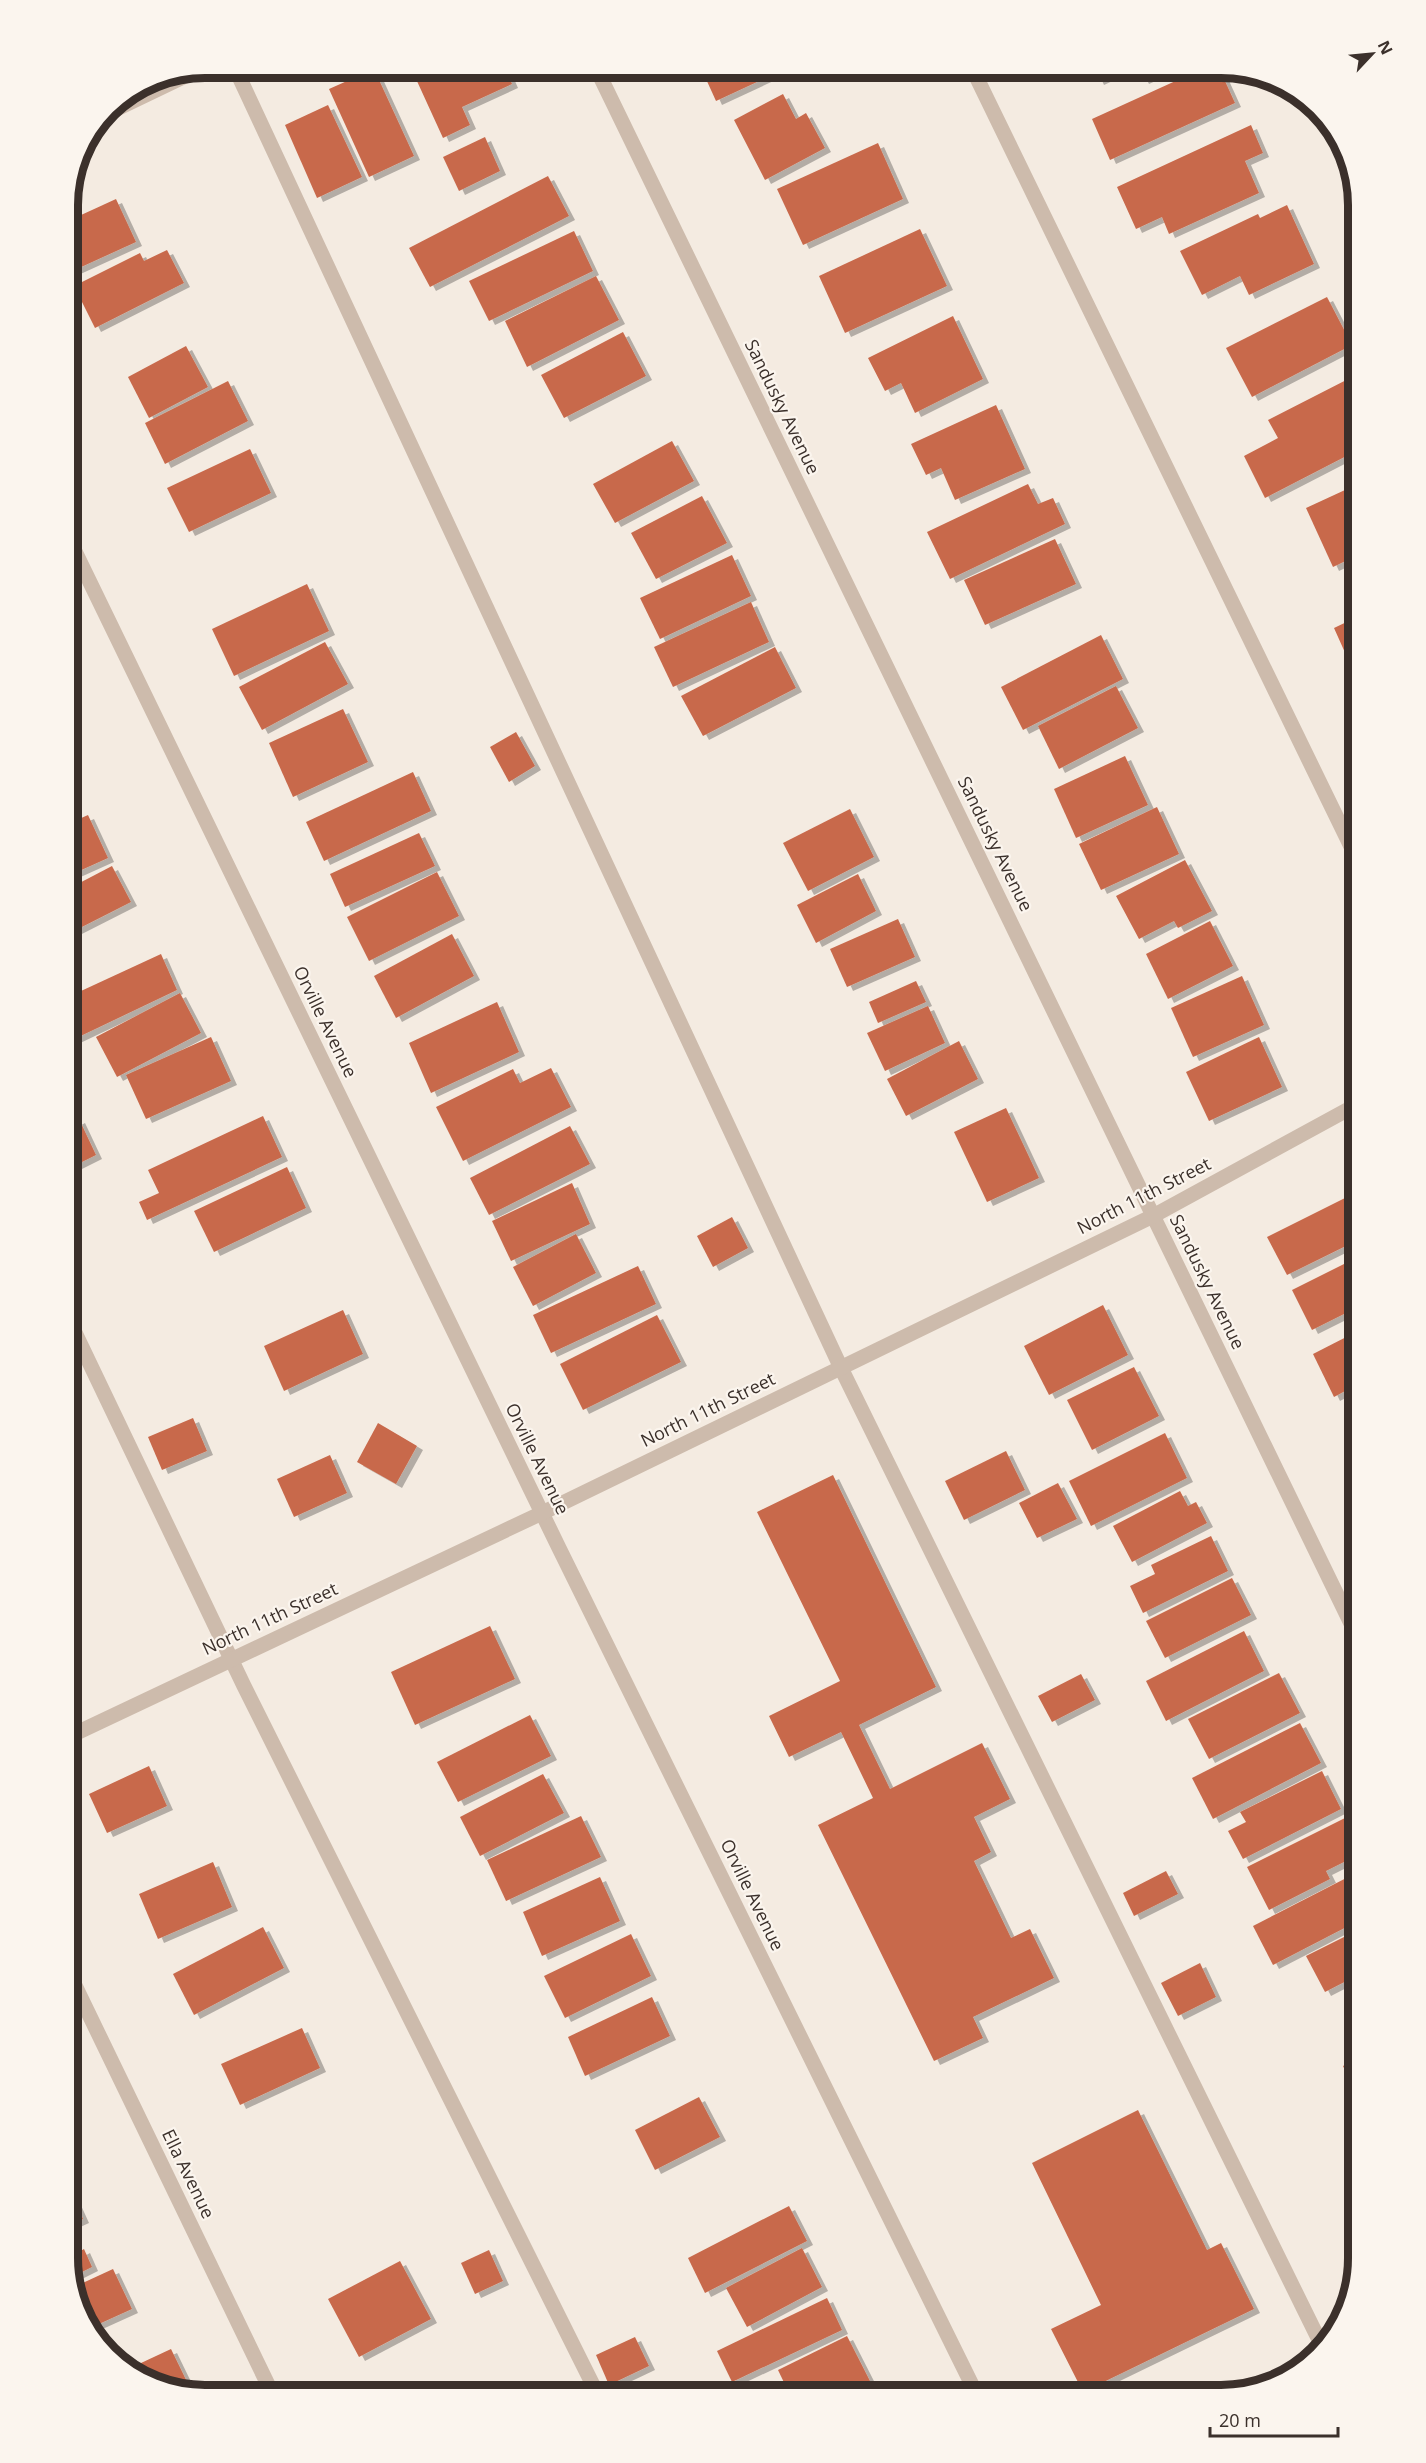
<svg xmlns="http://www.w3.org/2000/svg" width="1426" height="2463" font-family="'Open Sans',sans-serif">
  <style>
    .building { fill: #c8694b; filter: url(#shadow) }
    .lines { fill: none; stroke-linecap: round; stroke-linejoin: round }
    .lane { stroke: #cdbbac; stroke-width: 15 }
    .street { stroke: #cdbbac; stroke-width: 15 }
    .labels { text-anchor: middle; stroke-width: 4.5; stroke-linejoin: round; paint-order: stroke }
    .street-label { font-size: 18px; fill: #3b302b; stroke: #fbf5ee }
    .rim { fill: none; stroke: #3b302b; stroke-width: 8 }
  </style>
  <defs>
    <filter id="shadow"><feDropShadow dx="6" dy="4" stdDeviation="0" flood-color="#0004"/></filter>
  </defs>
  <rect width="100%" height="100%" fill="#f4ebe1"/>
  <g class="building">
    <path d="M411,68H505L512,84L462,107L470,125L443,138Z"/>
    <path d="M701,68H787L716,101Z"/>
    <path d="M1092,68H1126L1098,81Z"/>
    <path d="M1137,68H1169L1143,80Z"/>
    <path d="M1204,68H1219L1235,103L1110,160L1092,119Z"/>
    <path d="M374,69L414,156L369,177L329,89Z"/>
    <path d="M783,94L796,119L806,113L825,148L765,180L734,120Z"/>
    <path d="M328,105L362,177L317,198L285,125Z"/>
    <path d="M1251,125L1263,153L1245,161L1259,193L1169,234L1162,217L1136,229L1117,187Z"/>
    <path d="M485,137L500,171L459,191L443,157Z"/>
    <path d="M878,143L903,199L803,245L777,189Z"/>
    <path d="M548,176L569,216L430,287L409,248Z"/>
    <path d="M116,199L136,242L68,273V221Z"/>
    <path d="M1287,205L1314,264L1249,295L1240,276L1202,295L1180,251L1258,214L1260,218Z"/>
    <path d="M920,229L947,286L845,333L819,276Z"/>
    <path d="M574,231L593,271L489,321L469,281Z"/>
    <path d="M167,250L184,283L95,328L74,286L140,253L144,261Z"/>
    <path d="M596,276L619,320L527,367L505,321Z"/>
    <path d="M1327,297L1352,345L1252,397L1226,348Z"/>
    <path d="M953,316L983,379L915,413L901,383L885,391L868,358Z"/>
    <path d="M623,332L646,376L564,418L541,375Z"/>
    <path d="M186,346L208,387L149,418L128,377Z"/>
    <path d="M1358,374V450L1265,498L1244,456L1278,438L1268,420Z"/>
    <path d="M228,381L248,421L165,464L145,423Z"/>
    <path d="M996,405L1025,469L955,500L941,468L926,475L911,444Z"/>
    <path d="M672,441L694,481L615,523L593,484Z"/>
    <path d="M250,449L271,493L189,532L167,488Z"/>
    <path d="M1028,484L1038,504L1053,498L1065,524L950,579L927,532Z"/>
    <path d="M1358,484V555L1333,567L1306,508Z"/>
    <path d="M702,496L727,543L656,579L631,533Z"/>
    <path d="M1055,539L1076,584L985,625L964,580Z"/>
    <path d="M732,555L751,596L660,639L640,598Z"/>
    <path d="M307,584L329,631L234,676L212,629Z"/>
    <path d="M1358,586V662L1351,666L1334,628L1357,617L1346,592Z"/>
    <path d="M751,602L769,642L673,687L654,647Z"/>
    <path d="M1101,635L1123,679L1023,730L1001,687Z"/>
    <path d="M325,642L348,684L262,730L239,687Z"/>
    <path d="M775,647L796,688L703,736L681,696Z"/>
    <path d="M1116,686L1138,728L1059,769L1038,726Z"/>
    <path d="M343,709L368,762L293,797L269,743Z"/>
    <path d="M516,732L535,766L509,782L490,747Z"/>
    <path d="M1125,756L1148,805L1076,838L1054,789Z"/>
    <path d="M413,772L431,811L324,861L306,822Z"/>
    <path d="M1157,807L1179,854L1101,890L1079,844Z"/>
    <path d="M850,809L874,857L808,891L783,843Z"/>
    <path d="M88,815L108,858L68,876V824Z"/>
    <path d="M419,833L435,866L345,907L330,874Z"/>
    <path d="M1185,860L1212,911L1178,928L1174,921L1139,939L1116,896Z"/>
    <path d="M112,866L131,902L68,934V889Z"/>
    <path d="M437,872L459,916L369,961L347,917Z"/>
    <path d="M858,874L876,911L816,943L797,905Z"/>
    <path d="M898,919L915,957L847,987L830,949Z"/>
    <path d="M1210,921L1233,966L1168,999L1146,954Z"/>
    <path d="M452,934L474,976L396,1018L374,976Z"/>
    <path d="M161,954L177,990L68,1042V997Z"/>
    <path d="M1242,976L1264,1025L1193,1057L1171,1008Z"/>
    <path d="M916,981L926,1002L878,1023L869,1002Z"/>
    <path d="M180,993L201,1033L117,1077L96,1037Z"/>
    <path d="M497,1002L519,1052L431,1093L409,1043Z"/>
    <path d="M928,1006L945,1043L885,1071L867,1033Z"/>
    <path d="M211,1037L231,1081L146,1119L126,1075Z"/>
    <path d="M1259,1037L1282,1087L1209,1121L1186,1072Z"/>
    <path d="M959,1041L978,1079L906,1116L887,1079Z"/>
    <path d="M551,1068L571,1107L463,1161L436,1107L513,1069L520,1083Z"/>
    <path d="M1006,1108L1039,1178L987,1202L954,1132Z"/>
    <path d="M263,1116L282,1157L147,1220L139,1202L159,1193L148,1170Z"/>
    <path d="M79,1119L96,1155L68,1169V1125Z"/>
    <path d="M570,1126L590,1164L489,1215L470,1178Z"/>
    <path d="M287,1167L306,1208L214,1252L194,1211Z"/>
    <path d="M572,1183L590,1224L511,1261L492,1221Z"/>
    <path d="M1355,1193L1358,1200V1240L1287,1275L1267,1237Z"/>
    <path d="M732,1217L748,1248L713,1267L697,1236Z"/>
    <path d="M576,1234L596,1273L533,1306L513,1267Z"/>
    <path d="M1358,1257V1307L1312,1330L1292,1290Z"/>
    <path d="M638,1266L656,1304L551,1353L533,1315Z"/>
    <path d="M1103,1305L1128,1355L1049,1395L1024,1346Z"/>
    <path d="M343,1310L363,1354L284,1391L264,1346Z"/>
    <path d="M657,1315L681,1362L583,1410L560,1364Z"/>
    <path d="M1358,1331V1384L1334,1397L1313,1354Z"/>
    <path d="M1134,1367L1159,1416L1092,1450L1067,1400Z"/>
    <path d="M193,1418L207,1451L162,1470L148,1437Z"/>
    <path d="M378,1423L417,1446L396,1484L357,1462Z"/>
    <path d="M1165,1433L1187,1478L1091,1526L1069,1481Z"/>
    <path d="M1006,1451L1025,1490L964,1520L945,1481Z"/>
    <path d="M330,1455L347,1493L294,1517L277,1479Z"/>
    <path d="M833,1475L936,1687L859,1725L890,1789L982,1743L1010,1799L974,1817L991,1852L974,1861L1011,1938L1030,1929L1054,1978L973,2017L983,2038L934,2061L818,1825L873,1798L841,1732L789,1757L769,1716L840,1681L757,1512Z"/>
    <path d="M1058,1483L1077,1519L1037,1538L1019,1503Z"/>
    <path d="M1180,1491L1188,1506L1196,1502L1207,1523L1132,1562L1113,1526Z"/>
    <path d="M1211,1536L1228,1571L1143,1613L1130,1586L1155,1574L1151,1565Z"/>
    <path d="M1232,1578L1251,1615L1165,1658L1146,1621Z"/>
    <path d="M490,1626L515,1679L415,1725L391,1672Z"/>
    <path d="M1244,1631L1264,1671L1166,1721L1146,1681Z"/>
    <path d="M1279,1673L1300,1713L1209,1759L1188,1719Z"/>
    <path d="M1081,1674L1095,1700L1052,1722L1038,1696Z"/>
    <path d="M530,1715L551,1756L458,1802L437,1762Z"/>
    <path d="M1300,1723L1321,1763L1213,1819L1192,1778Z"/>
    <path d="M149,1766L167,1806L107,1833L89,1794Z"/>
    <path d="M1322,1771L1341,1809L1243,1859L1228,1831L1246,1822L1240,1812Z"/>
    <path d="M543,1774L564,1813L480,1856L460,1817Z"/>
    <path d="M581,1816L601,1857L506,1901L487,1860Z"/>
    <path d="M1347,1817L1358,1842V1855L1326,1871L1330,1879L1269,1910L1247,1867Z"/>
    <path d="M213,1862L232,1907L158,1939L139,1894Z"/>
    <path d="M1166,1871L1178,1894L1134,1916L1123,1893Z"/>
    <path d="M1356,1873L1358,1877V1921L1273,1965L1253,1926Z"/>
    <path d="M600,1877L620,1921L542,1956L523,1912Z"/>
    <path d="M263,1927L284,1968L194,2015L173,1974Z"/>
    <path d="M1358,1930V1975L1325,1992L1306,1956Z"/>
    <path d="M631,1934L651,1976L565,2018L544,1976Z"/>
    <path d="M1200,1963L1216,1997L1178,2016L1161,1983Z"/>
    <path d="M652,1997L670,2036L585,2076L568,2037Z"/>
    <path d="M302,2028L320,2068L240,2105L221,2064Z"/>
    <path d="M1358,2058V2097L1343,2066Z"/>
    <path d="M699,2097L720,2137L655,2170L635,2130Z"/>
    <path d="M1138,2110L1207,2250L1221,2243L1254,2309L1083,2392L1051,2329L1101,2305L1032,2163Z"/>
    <path d="M68,2186L83,2219L68,2226Z"/>
    <path d="M789,2206L807,2241L705,2293L688,2258Z"/>
    <path d="M802,2248L822,2287L747,2327L726,2288Z"/>
    <path d="M84,2249L92,2267L72,2277L68,2258Z"/>
    <path d="M489,2250L503,2281L475,2294L461,2263Z"/>
    <path d="M400,2261L431,2319L359,2357L328,2299Z"/>
    <path d="M113,2269L132,2309L90,2328L82,2319L74,2287Z"/>
    <path d="M827,2298L842,2330L732,2382L717,2351Z"/>
    <path d="M847,2336L871,2383L846,2395H790L778,2370Z"/>
    <path d="M635,2337L649,2366L609,2385L596,2355Z"/>
    <path d="M171,2349L190,2388L184,2391L129,2373L126,2370Z"/>
  </g>
  <g class="lines">
    <g class="lane">
      <path d="M235,68L841,1368L1322,2346"/>
      <path d="M972,68L1358,861"/>
      <path d="M68,1318L244,1686L598,2395"/>
    </g>
    <g class="street">
      <path d="M596,68L1358,1638"/>
      <path d="M102,116L202,68"/>
      <path d="M68,537L559,1548L977,2395"/>
      <path d="M68,1737L542,1513L1153,1216L1358,1104"/>
      <path d="M68,1971L273,2395"/>
    </g>
  </g>
  <g class="labels">
    <g class="street-label">
      <text transform="translate(782 407) rotate(64)" y="6">Sandusky Avenue</text>
      <text transform="translate(995 844) rotate(64)" y="6">Sandusky Avenue</text>
      <text transform="translate(325 1022) rotate(64)" y="6">Orville Avenue</text>
      <text transform="translate(1144 1196) rotate(-27)" y="6">North 11th Street</text>
      <text transform="translate(1207 1282) rotate(64)" y="6">Sandusky Avenue</text>
      <text transform="translate(708 1410) rotate(-26)" y="6">North 11th Street</text>
      <text transform="translate(537 1459) rotate(64)" y="6">Orville Avenue</text>
      <text transform="translate(270 1619) rotate(-25)" y="6">North 11th Street</text>
      <text transform="translate(752 1895) rotate(64)" y="6">Orville Avenue</text>
      <text transform="translate(188 2174) rotate(64)" y="6">Ella Avenue</text>
    </g>
  </g>
  <path d="M0 0H1426V2463H0ZM205 78H1221A127 127 0 0 1 1348 205V2258A127 127 0 0 1 1221 2385H205A127 127 0 0 1 78 2258V205A127 127 0 0 1 205 78Z" fill="#fbf5ee" fill-rule="evenodd"/>
  <path class="rim" d="M205 78H1221A127 127 0 0 1 1348 205V2258A127 127 0 0 1 1221 2385H205A127 127 0 0 1 78 2258V205A127 127 0 0 1 205 78Z"/>
  <g transform="translate(1372 54) rotate(64)" stroke="#fbf5ee" stroke-width="4.5" paint-order="stroke">
  <path d="M0-4.5L10 22L0 15L-10 22Z" fill="#3b302b"/>
  <text y="-9" font-size="16" font-weight="bold" text-anchor="middle" fill="#3b302b">N</text>
  </g>
  <path d="M1210 2427v9h128v-9" fill="none" stroke="#3b302b" stroke-width="3"/>
  <text x="1219" y="2427" font-size="18" fill="#3b302b" stroke="#fbf5ee" stroke-width="4.5" paint-order="stroke">20 m</text>
</svg>
